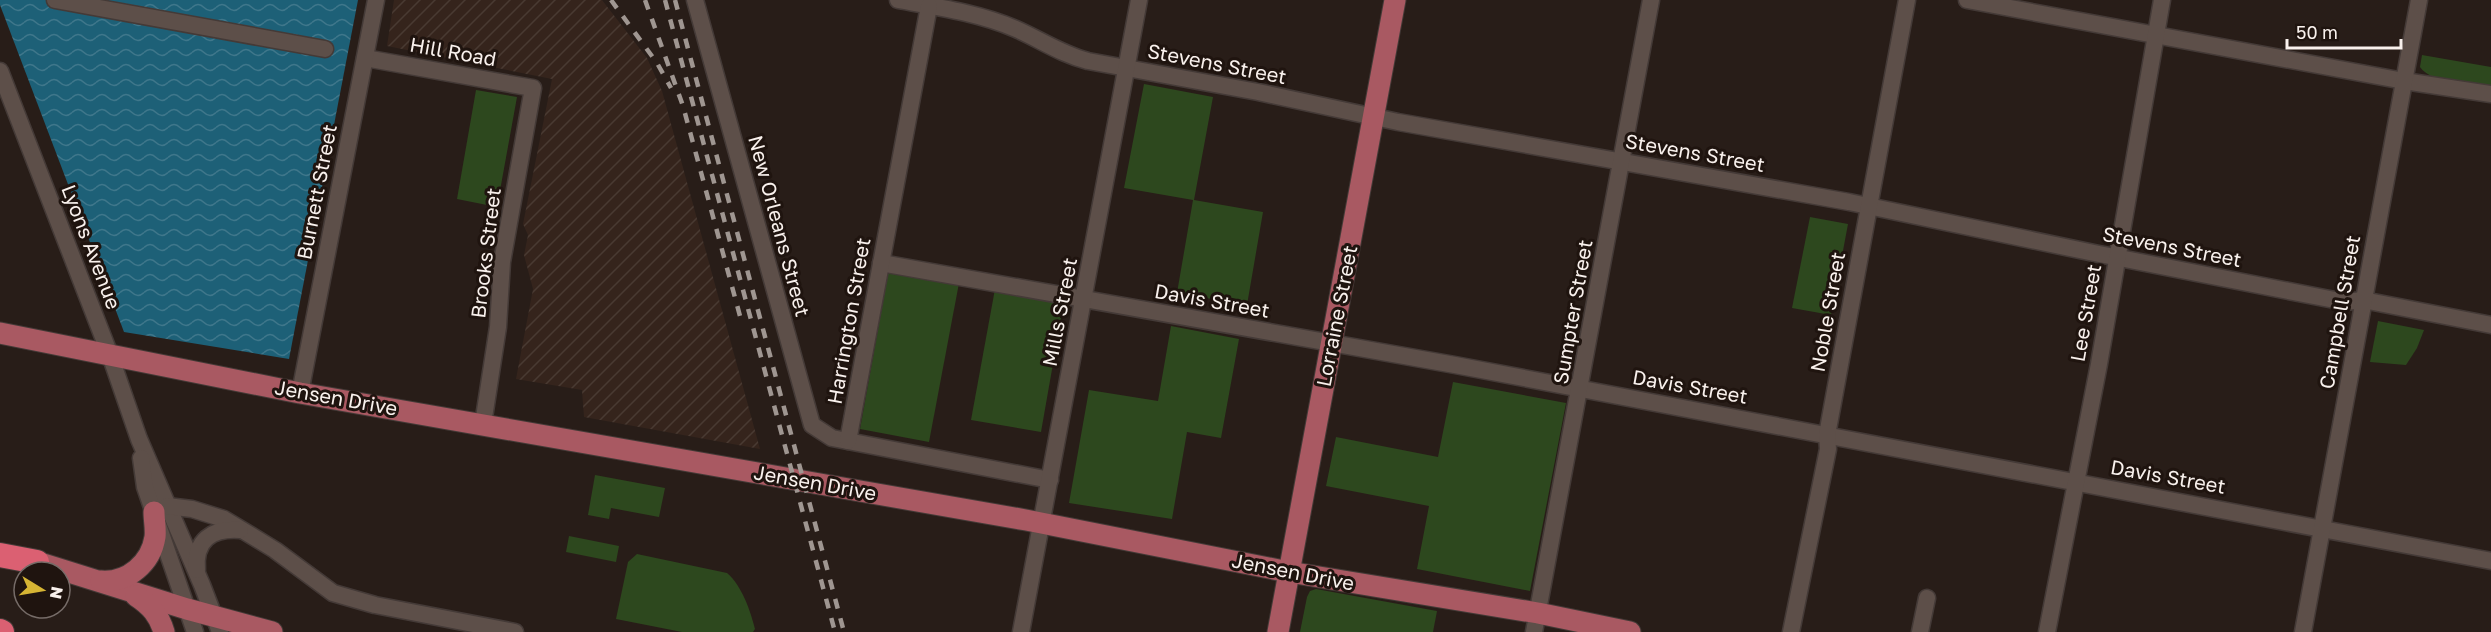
<svg xmlns="http://www.w3.org/2000/svg" width="2491" height="632" font-family="'Golos Text',sans-serif">
  <style>
    .industrial { fill: url(#industrial-furrows) }
    .grass { fill: #2d481e }
    .water { fill: url(#water-waves) }
    .lines { fill: none; stroke-linecap: round; stroke-linejoin: round }
    .minor-casing { stroke: #443a37; stroke-width: 19 }
    .major-casing { stroke: #443a37; stroke-width: 23 }
    .highway-casing { stroke: #443a37; stroke-width: 26 }
    .minor { stroke: #5d4f49; stroke-width: 16 }
    .major { stroke: #a95962; stroke-width: 21 }
    .highway { stroke: #db6072; stroke-width: 24 }
    .rail { stroke: #9f9691; stroke-width: 4.5; stroke-dasharray: 10 10; stroke-linecap: butt }
    .labels { text-anchor: middle; stroke-width: 6; stroke-linejoin: round; paint-order: stroke }
    .street-label { font-size: 20px; fill: #f9f1ed; stroke: #1f140f }
  </style>
  <defs>
    <pattern id="industrial-furrows" width="10" height="10" patternUnits="userSpaceOnUse" patternTransform="scale(1.5)"><rect width="10" height="10" fill="#35241c"/><path d="M-1 1l2-2M0 10L10 0M9 11l2-2" fill="none" stroke="#493a32"/></pattern>
    <pattern id="water-waves" width="16" height="10" patternUnits="userSpaceOnUse" patternTransform="scale(1.5)"><rect width="16" height="10" fill="#1d6077"/><path d="M0 5q4-4 8 0t8 0" fill="none" stroke="#3f778b"/></pattern>
  </defs>
  <rect width="100%" height="100%" fill="#281d18"/>
  <path class="industrial" d="M394,0H602L647,58L662,91L760,449L584,417L582,390L516,379L533,289L524,255L528,235L523,224L552,79L387,46Z"/>
  <g class="grass">
    <path d="M2422,55L2491,67V86C2470,83 2433,85 2420,67Z"/>
    <path d="M1144,84L1213,97L1194,200L1263,212L1247,305L1177,293L1193,200L1124,188Z"/>
    <path d="M476,90L517,97L497,207L457,199Z"/>
    <path d="M1810,217L1848,224L1831,315L1792,308Z"/>
    <path d="M895,271L959,283L929,442L860,429L888,274Z"/>
    <path d="M995,289L1064,301L1041,432L971,420Z"/>
    <path d="M2378,321L2424,330L2417,348L2406,365L2370,362Z"/>
    <path d="M1171,326L1239,339L1221,438L1187,432L1172,519L1069,503L1089,390L1158,401Z"/>
    <path d="M1453,382L1566,403L1530,591L1417,569L1429,506L1326,486L1336,437L1438,457Z"/>
    <path d="M595,475L665,488L659,517L611,508L609,519L588,515Z"/>
    <path d="M569,536L619,546L616,562L566,552Z"/>
    <path d="M637,554L727,573C742,586 750,610 755,629L753,632H682L616,619L628,562Z"/>
    <path d="M1316,589L1437,611L1433,632H1300L1307,597L1310,591Z"/>
  </g>
  <path class="water" d="M0,0H358L289,359L124,332L0,5Z"/>
  <g class="lines">
    <defs>
      <g id="minor">
        <path d="M55,0L325,49"/>
        <path d="M695,0L812,425L832,438L1050,480"/>
        <path d="M898,0C937,7 979,13 1016,29C1041,40 1061,54 1088,61L1258,92L1398,122L1849,202L2099,254L2345,302L2363,300L2491,325"/>
        <path d="M1967,0L2404,81L2491,94"/>
        <path d="M365,58L533,88L502,262L498,327L483,424"/>
        <path d="M0,71L110,355L139,439L202,585L220,632"/>
        <path d="M881,263L1455,365L2491,561"/>
        <path d="M300,393L376,0"/>
        <path d="M848,441L929,6"/>
        <path d="M141,458L145,487L195,632"/>
        <path d="M167,506L192,509L224,519L275,550L333,593L375,605L515,632"/>
        <path d="M197,570C194,540 212,528 240,530"/>
        <path d="M1021,632L1139,0"/>
        <path d="M1534,632L1651,0"/>
        <path d="M1791,632L1828,449L1827,435L1907,0"/>
        <path d="M1920,632L1927,598"/>
        <path d="M2047,632L2099,364L2162,0"/>
        <path d="M2303,632L2419,0"/>
      </g>
      <g id="major">
        <path d="M0,333L300,393L1026,520L1289,572L1538,613L1630,632"/>
        <path d="M37,562L187,609L272,632"/>
        <path d="M101,581C128,583 151,563 155,537C156,529 154,520 154,512"/>
        <path d="M136,596C151,606 159,615 164,632"/>
        <path d="M1278,632L1395,0"/>
      </g>
      <g id="highway">
        <path d="M0,555L37,562"/>
        <path d="M0,631L2,632"/>
      </g>
    </defs>
    <use href="#minor" class="minor-casing"/>
    <use href="#major" class="major-casing"/>
    <use href="#highway" class="highway-casing"/>
    <use href="#minor" class="minor"/>
    <use href="#major" class="major"/>
    <use href="#highway" class="highway"/>
    <g class="rail">
      <path d="M611,0L657,63L671,88"/>
      <path d="M645,0L683,106L740,316"/>
      <path d="M665,0L835,632"/>
      <path d="M675,0L844,632"/>
    </g>
  </g>
  <g class="labels">
    <g class="street-label">
      <text transform="translate(453 52) rotate(10)" y="7">Hill Road</text>
      <text transform="translate(1217 64) rotate(11)" y="7">Stevens Street</text>
      <text transform="translate(1695 153) rotate(10)" y="7">Stevens Street</text>
      <text transform="translate(317 192) rotate(-79)" y="7">Burnett Street</text>
      <text transform="translate(779 226) rotate(75)" y="7">New Orleans Street</text>
      <text transform="translate(91 247) rotate(69)" y="7">Lyons Avenue</text>
      <text transform="translate(2172 247) rotate(11)" y="7">Stevens Street</text>
      <text transform="translate(486 253) rotate(-83)" y="7">Brooks Street</text>
      <text transform="translate(1212 301) rotate(10)" y="7">Davis Street</text>
      <text transform="translate(1060 312) rotate(-79)" y="7">Mills Street</text>
      <text transform="translate(1573 312) rotate(-80)" y="7">Sumpter Street</text>
      <text transform="translate(1828 312) rotate(-80)" y="7">Noble Street</text>
      <text transform="translate(2340 312) rotate(-80)" y="7">Campbell Street</text>
      <text transform="translate(2086 313) rotate(-80)" y="7">Lee Street</text>
      <text transform="translate(1337 316) rotate(-79)" y="7">Lorraine Street</text>
      <text transform="translate(849 321) rotate(-80)" y="7">Harrington Street</text>
      <text transform="translate(1690 387) rotate(10)" y="7">Davis Street</text>
      <text transform="translate(336 398) rotate(10)" y="7">Jensen Drive</text>
      <text transform="translate(2168 477) rotate(10)" y="7">Davis Street</text>
      <text transform="translate(815 483) rotate(10)" y="7">Jensen Drive</text>
      <text transform="translate(1293 572) rotate(11)" y="7">Jensen Drive</text>
    </g>
  </g>
  <g transform="translate(42 590) rotate(101)"><circle r="28" fill="#1f140f" stroke="#766c68" stroke-width="1.5"/>
  <path d="M0-4.5L10 22L0 15L-10 22Z" fill="#d6b534"/>
  <text y="-9" font-size="16" font-weight="bold" text-anchor="middle" fill="#f9f1ed">N</text>
  </g>
  <path d="M2287 39v9h114v-9" fill="none" stroke="#f9f1ed" stroke-width="3"/>
  <text x="2296" y="39" font-size="18" fill="#f9f1ed" stroke="#1f140f" stroke-width="4.5" paint-order="stroke">50 m</text>
</svg>
